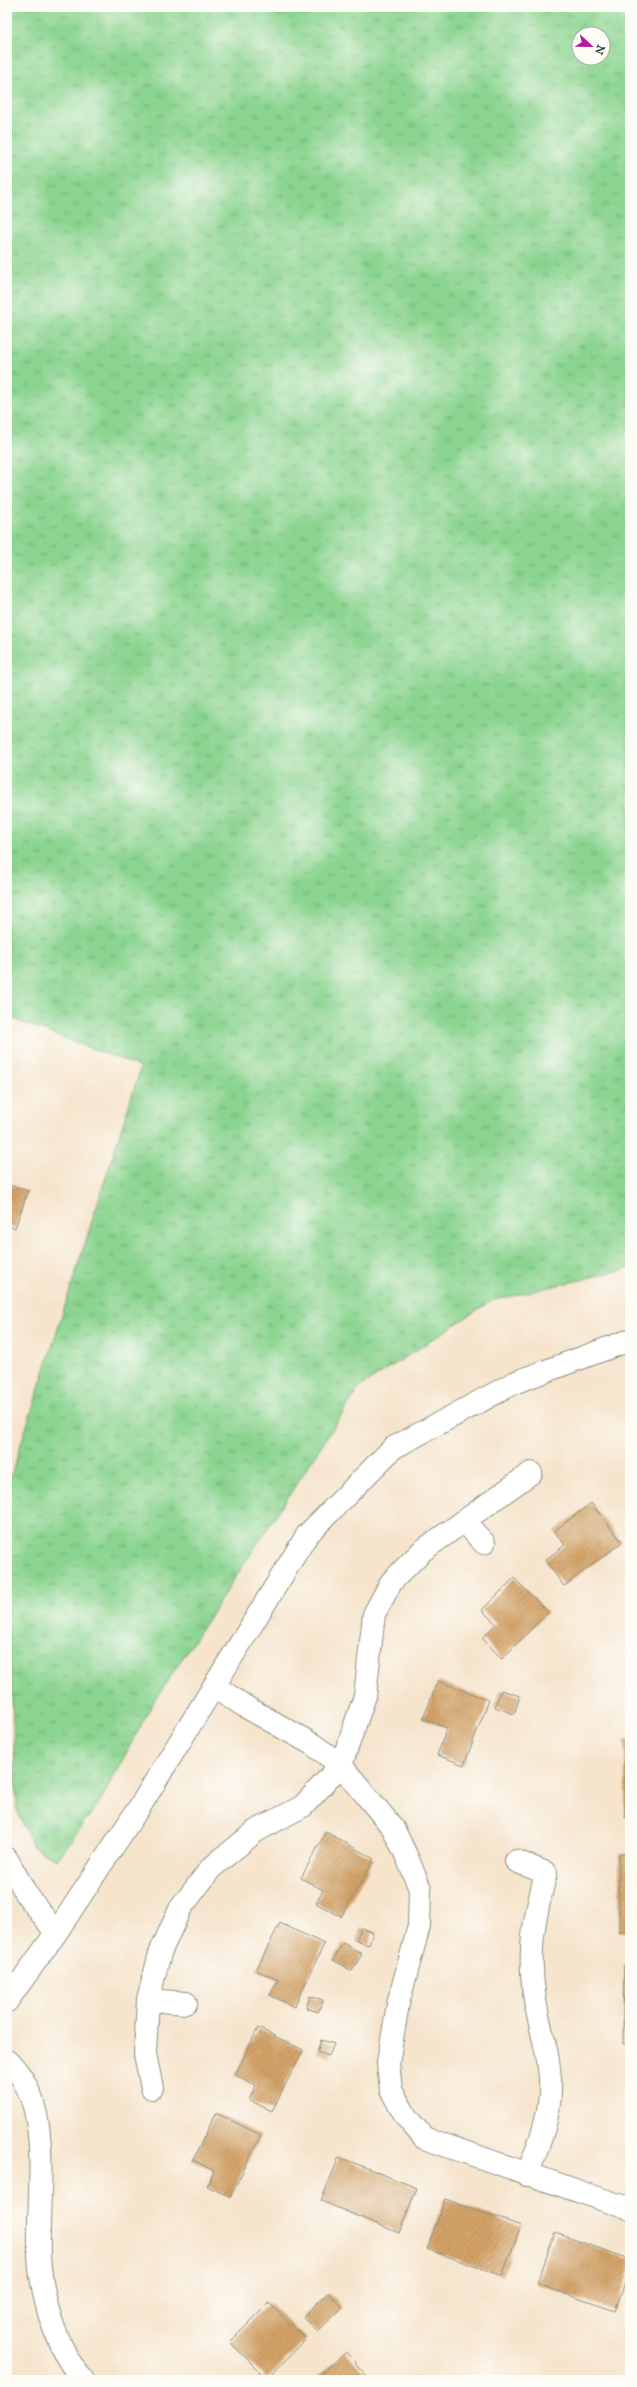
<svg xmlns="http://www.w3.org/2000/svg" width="637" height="2387" font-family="'IM FELL Great Primer',serif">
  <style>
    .grass { fill: url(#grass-tufts); stroke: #548862; fill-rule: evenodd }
    .building { fill: url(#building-hatch) }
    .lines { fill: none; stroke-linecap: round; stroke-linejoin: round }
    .minor-casing { stroke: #8a9080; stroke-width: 24 }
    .tertiary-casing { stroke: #8a9080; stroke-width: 24 }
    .minor { stroke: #fff; stroke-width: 22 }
    .tertiary { stroke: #fff; stroke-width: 22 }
  </style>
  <defs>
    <pattern id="grass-tufts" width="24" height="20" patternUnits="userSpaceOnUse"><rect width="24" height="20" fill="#8ad48f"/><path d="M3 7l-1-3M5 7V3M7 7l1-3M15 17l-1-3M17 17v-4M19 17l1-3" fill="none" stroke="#70ad76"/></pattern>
    <pattern id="building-hatch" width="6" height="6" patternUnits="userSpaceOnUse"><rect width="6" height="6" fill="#d4a368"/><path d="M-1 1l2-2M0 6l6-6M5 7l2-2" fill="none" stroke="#ab8656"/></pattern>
  </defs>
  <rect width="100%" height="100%" fill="#fdfcf7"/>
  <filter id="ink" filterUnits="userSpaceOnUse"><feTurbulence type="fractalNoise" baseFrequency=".025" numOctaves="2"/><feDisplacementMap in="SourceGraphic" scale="8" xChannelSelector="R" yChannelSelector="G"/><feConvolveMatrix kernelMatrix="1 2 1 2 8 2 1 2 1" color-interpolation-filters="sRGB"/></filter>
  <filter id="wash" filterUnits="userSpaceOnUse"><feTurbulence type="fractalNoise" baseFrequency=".012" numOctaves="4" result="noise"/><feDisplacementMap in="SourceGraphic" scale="16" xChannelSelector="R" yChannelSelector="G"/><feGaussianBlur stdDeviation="0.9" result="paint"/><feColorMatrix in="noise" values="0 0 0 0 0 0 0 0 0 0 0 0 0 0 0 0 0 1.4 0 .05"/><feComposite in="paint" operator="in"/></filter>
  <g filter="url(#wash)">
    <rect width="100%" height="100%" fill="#f6e4cc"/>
    <path class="grass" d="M7,7H630V1268L491,1301L360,1387L153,1703L101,1800L57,1860L33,1847L17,1810L7,1586V1488L141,1067L7,1017ZM579,34H603V58H579Z"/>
    <g id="blocks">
      <g class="building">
        <path d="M7,1184L28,1191L15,1228L7,1226Z"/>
        <path d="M591,1503L622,1542L564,1586L545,1560L565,1545L554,1531Z"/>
        <path d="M514,1578L548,1612L502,1659L482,1638L496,1624L482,1610Z"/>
        <path d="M438,1681L489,1700L464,1765L437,1755L447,1728L423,1719Z"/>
        <path d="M501,1690L520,1696L514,1714L495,1707Z"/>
        <rect x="625" y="1739" width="5" height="78"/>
        <path d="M326,1832L374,1859L341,1917L316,1903L323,1890L301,1878Z"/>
        <rect x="619" y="1854" width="11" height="78"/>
        <path d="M280,1923L324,1944L294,2007L270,1995L278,1980L256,1970Z"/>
        <path d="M361,1928L373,1932L369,1945L356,1941Z"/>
        <path d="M343,1943L362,1954L352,1971L333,1960Z"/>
        <path d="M624,1966H630V2044H623Z"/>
        <path d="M310,1996L323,2000L318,2012L306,2008Z"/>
        <path d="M258,2028L303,2050L272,2111L249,2100L256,2085L235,2075Z"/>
        <path d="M321,2040L334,2044L329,2056L317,2052Z"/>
        <path d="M216,2113L261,2135L230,2197L207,2186L214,2171L193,2160Z"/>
        <path d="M339,2157L417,2188L399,2233L321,2201Z"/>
        <path d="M445,2199L521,2226L502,2276L427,2249Z"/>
        <path d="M555,2233L630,2259V2269L615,2311L537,2284Z"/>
        <path d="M328,2293L343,2307L318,2331L303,2317Z"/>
        <path d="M269,2303L306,2339L267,2379L230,2342Z"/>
        <path d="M346,2352L370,2380H314Z"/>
      </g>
    </g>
  </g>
  <g filter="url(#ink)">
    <use href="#blocks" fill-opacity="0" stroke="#8a9080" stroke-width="1"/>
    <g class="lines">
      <defs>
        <g id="minor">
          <path d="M464,1521L484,1543"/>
          <path d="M214,1686L246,1707L312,1744L341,1765L393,1828L407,1857L420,1889L419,1926L398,2004L388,2063L391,2090L407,2118L424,2138L630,2209"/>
          <path d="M7,1859L27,1895L56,1933"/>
          <path d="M516,1861L546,1873C534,1919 527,1952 535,2000C540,2031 552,2060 550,2093C549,2121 537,2149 527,2175"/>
          <path d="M148,2000L186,2003"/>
          <path d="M7,2061C59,2104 33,2208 40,2268C44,2305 58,2352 83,2380"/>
          <path d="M152,2088L145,2054L148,2000L160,1953L180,1909L211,1868L256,1831L303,1806L341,1765L365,1696L374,1614L392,1581L422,1551L531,1473"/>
        </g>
        <path id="tertiary" d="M7,2001L56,1933L142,1803L307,1535L393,1448L516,1382L630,1340"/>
      </defs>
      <use href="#minor" class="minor-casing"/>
      <use href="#tertiary" class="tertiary-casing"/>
      <use href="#minor" class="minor"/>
      <use href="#tertiary" class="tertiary"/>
    </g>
  </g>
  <rect width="637" height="2387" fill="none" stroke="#fdfcf7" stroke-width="24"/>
  <g transform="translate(591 46) rotate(112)"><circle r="19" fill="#fdfcf7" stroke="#a4b0a9"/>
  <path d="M0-3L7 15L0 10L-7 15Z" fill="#b5179e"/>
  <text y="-6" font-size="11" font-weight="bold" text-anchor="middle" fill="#1f3d34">N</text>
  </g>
</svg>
